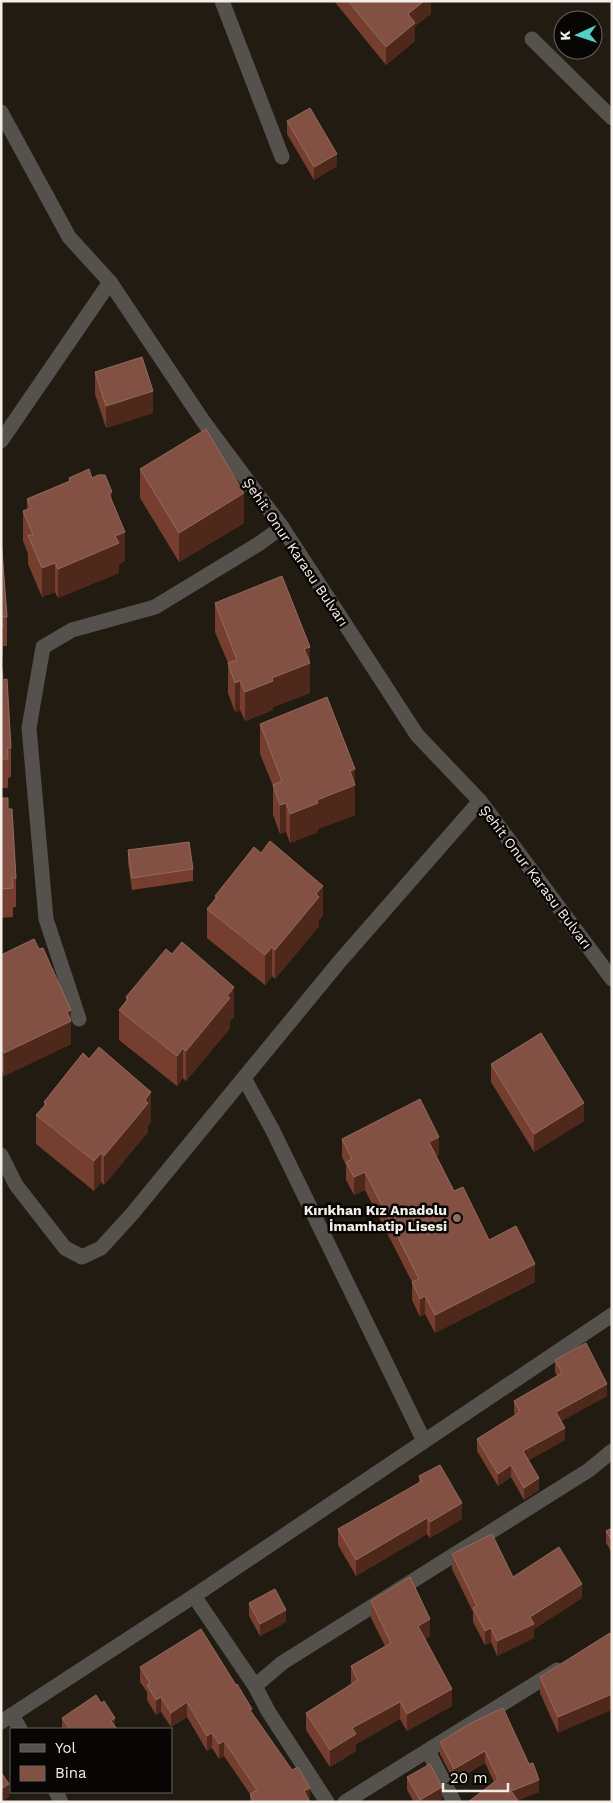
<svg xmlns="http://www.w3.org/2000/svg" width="613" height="1803" font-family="'Work Sans',sans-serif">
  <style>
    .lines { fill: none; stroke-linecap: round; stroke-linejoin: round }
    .minor { stroke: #55524d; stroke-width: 15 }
    .wall { fill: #753e2f }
    .shaded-wall { fill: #4d281b }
    .building { fill: #825143; stroke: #946a5d }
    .education-dot { fill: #8d6e63; stroke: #080604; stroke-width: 2 }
    .labels { text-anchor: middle; stroke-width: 5; stroke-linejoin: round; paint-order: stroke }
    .street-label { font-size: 14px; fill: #f3efe8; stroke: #080604 }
    .poi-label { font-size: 14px; font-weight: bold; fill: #f3efe8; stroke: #080604; text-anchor: end }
  </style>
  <rect width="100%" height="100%" fill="#211b11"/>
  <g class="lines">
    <g class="minor">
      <path d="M222,1L282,157"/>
      <path d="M532,39L612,118"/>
      <path d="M1,112L69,237L110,282L203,421L282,527L417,735L480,801L612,979"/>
      <path d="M1,441L110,282"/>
      <path d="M79,1019L46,919L29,728L43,647L72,630L155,607L260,543L282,527"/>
      <path d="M244,1078L272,1129L424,1441"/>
      <path d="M1,1155L16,1185L65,1248L82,1257L101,1248L132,1214L340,961L480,801"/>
      <path d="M194,1596L255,1686L268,1711L327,1802"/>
      <path d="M255,1686L282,1663L589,1470L612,1451"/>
      <path d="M12,1715L20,1729"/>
      <path d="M1,1722L194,1596L612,1315"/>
      <path d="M428,1751L454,1802"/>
      <path d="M56,1792L61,1802"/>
      <path d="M345,1802L557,1670"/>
    </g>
  </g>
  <g class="wall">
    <path d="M334,1H431V14L415,26V41L386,65Z"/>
    <path d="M287,121L337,166L314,180L287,134Z"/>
    <path d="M95,372L153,413L106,428L95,394Z"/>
    <path d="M140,469L244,523L179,562L140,498Z"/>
    <path d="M69,478H92L112,502L125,561L119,564V573L58,598L55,592L42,597L28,564V554L23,541V511L27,509V499L69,481Z"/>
    <path d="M1,537L7,617V646H3V657H1Z"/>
    <path d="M215,603L310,662V693L273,707V710L245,721L240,710L235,712L228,693V663L215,632Z"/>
    <path d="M1,669L11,748V777L8,778V788H1Z"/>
    <path d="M260,724L355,784V815L318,829V832L290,843L286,832L280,834L273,815V786L260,754Z"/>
    <path d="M1,798L8,809L16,878V907H13V917L1,918Z"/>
    <path d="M128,850L193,869V881L132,890L128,863Z"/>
    <path d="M215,896L323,915L319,920V926L275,979L272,976L265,985L207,938V909L215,899Z"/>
    <path d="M1,955L71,1020V1044L4,1076L1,1069Z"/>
    <path d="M126,997L234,1017L230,1021V1028L186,1081L183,1078L177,1086L119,1040V1010L126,1001Z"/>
    <path d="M491,1064L584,1121L534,1152L491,1082Z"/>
    <path d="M44,1102L151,1121L148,1126V1132L104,1185L101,1182L94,1191L36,1144V1115L44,1106Z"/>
    <path d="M342,1139L439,1155L436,1156L454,1191L489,1240L535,1282L435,1333L425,1314L420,1317L412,1300V1282L365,1190L354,1195L346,1180V1165L342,1157Z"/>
    <path d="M555,1360L607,1396L561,1421L565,1440L529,1460L539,1490L524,1500L511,1477L498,1486L477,1451V1439L515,1415L514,1413V1401L557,1376L555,1372Z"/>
    <path d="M419,1476L462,1519L430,1538L427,1534L356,1576L338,1545V1529L419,1483Z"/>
    <path d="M612,1528V1553L606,1543V1531Z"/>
    <path d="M452,1554L513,1577L582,1598L534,1629V1638L497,1656L491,1642L485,1645L473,1622V1612L452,1569Z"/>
    <path d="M371,1601L430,1636L425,1639L452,1706L407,1731L400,1719L356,1744V1751L330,1767L306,1730V1713L352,1684L351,1683V1666L385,1646L371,1618Z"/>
    <path d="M249,1603L286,1622L260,1636L249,1616Z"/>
    <path d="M610,1633L558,1733L540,1693V1677Z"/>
    <path d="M140,1667L252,1714L310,1802H250V1794L224,1756L219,1759L212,1748L207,1751L187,1717L171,1727L161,1712L156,1715L147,1700V1692L140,1682Z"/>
    <path d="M62,1718L115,1727L117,1729H62Z"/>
    <path d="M471,1723L539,1792L518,1800L494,1782L485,1763L454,1781L440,1754V1742Z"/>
    <path d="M407,1777L442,1799L438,1802H414L407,1790Z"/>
  </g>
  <g class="shaded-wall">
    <path d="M424,1H431V14L415,26V41L386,65V47L408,14Z"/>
    <path d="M337,154V166L314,180V167Z"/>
    <path d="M2,197V215H1V198Z"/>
    <path d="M153,391V413L106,428V406Z"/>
    <path d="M112,492V522L109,494Z"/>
    <path d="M244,493V523L179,562V533Z"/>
    <path d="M125,532V561L119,564V573L58,598V569L115,536Z"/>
    <path d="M55,563V592L42,597V568Z"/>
    <path d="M310,647V693L273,707V710L245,721V692L272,678L304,649Z"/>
    <path d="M240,681V710L235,712V683Z"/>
    <path d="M355,769V815L318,829V832L290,843V814L317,800L350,771Z"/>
    <path d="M286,803V832L280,834V805Z"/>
    <path d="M323,886V915L319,920V926L275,979V950Z"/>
    <path d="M272,947V976L265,985V955Z"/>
    <path d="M234,987V1017L230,1021V1028L186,1081V1051Z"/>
    <path d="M71,1010V1044L4,1076V1053L67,1012Z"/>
    <path d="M183,1048V1078L177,1086V1056Z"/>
    <path d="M151,1092V1121L148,1126V1132L104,1185V1156Z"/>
    <path d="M584,1103V1121L534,1152V1134Z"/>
    <path d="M439,1137V1155L429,1159V1142Z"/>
    <path d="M101,1153V1182L94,1191V1161Z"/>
    <path d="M365,1172V1190L354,1195V1177Z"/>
    <path d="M535,1264V1282L435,1333V1315Z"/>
    <path d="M425,1296V1314L420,1317V1299Z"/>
    <path d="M607,1384V1396L556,1424V1412Z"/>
    <path d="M565,1428V1440L523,1463V1451Z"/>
    <path d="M511,1465V1477L498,1486V1474Z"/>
    <path d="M539,1478V1490L524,1500V1488Z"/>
    <path d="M462,1503V1519L430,1538V1522Z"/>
    <path d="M427,1518V1534L356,1576V1560Z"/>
    <path d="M582,1584V1598L534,1629V1638L497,1656V1641L530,1617Z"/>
    <path d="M286,1610V1622L260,1636V1624Z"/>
    <path d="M430,1619V1636L418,1643V1626Z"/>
    <path d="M491,1628V1642L485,1645V1631Z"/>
    <path d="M452,1689V1706L407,1731V1714Z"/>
    <path d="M612,1694V1710L558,1733V1717Z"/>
    <path d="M161,1697V1712L156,1715V1700Z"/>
    <path d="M187,1702V1717L171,1727V1713Z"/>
    <path d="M400,1702V1719L356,1744V1751L330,1767V1750L352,1728Z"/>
    <path d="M115,1718V1729L111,1721Z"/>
    <path d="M212,1733V1748L207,1751V1736Z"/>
    <path d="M224,1741V1756L219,1759V1744Z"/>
    <path d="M485,1751V1763L454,1781V1769Z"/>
    <path d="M539,1780V1792L515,1802L511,1791Z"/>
    <path d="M9,1784V1797L1,1802V1789Z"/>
    <path d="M442,1787V1799L438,1802H420V1800Z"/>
    <path d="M310,1788V1802L304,1791Z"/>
  </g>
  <g class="building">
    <path d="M348,1H424L408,14L415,23L386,47Z"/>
    <path d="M310,108L337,154L314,167L287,121Z"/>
    <path d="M142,357L153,391L106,406L95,372Z"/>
    <path d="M206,429L244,493L179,533L140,469Z"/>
    <path d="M89,469L92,478L98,475H105L112,492L109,494L125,532L115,536L119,543L58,569L55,563L42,568L28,535H33L23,511L31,508L27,499L70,481L69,478Z"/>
    <path d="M1,537L7,617H2L3,628H1Z"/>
    <path d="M282,576L310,647L304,649L310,663L272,678L273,681L245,692L240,681L235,683L228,663L237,660L215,603Z"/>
    <path d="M1,669H2L3,680L7,679L11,748H7L8,759H1Z"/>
    <path d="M327,697L355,769L350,771L355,785L317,800L318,803L290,814L286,803L280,805L273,785L282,781L260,724Z"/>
    <path d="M1,798H8V809H12L16,878H12L13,888L1,889Z"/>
    <path d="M270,841L323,886L316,894L319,897L275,950L272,947L265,955L207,909L217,897L215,896L254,847L261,853Z"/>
    <path d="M189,842L193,869L132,878L128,850Z"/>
    <path d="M34,939L39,949L43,948L51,966L71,1010L67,1012L71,1021L4,1053L1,1046V955Z"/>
    <path d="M182,942L234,987L227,996L230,998L186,1051L183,1048L177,1056L119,1010L128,999L126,997L166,949L172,954Z"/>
    <path d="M541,1033L584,1103L534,1134L491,1064Z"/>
    <path d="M99,1047L151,1092L145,1100L148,1103L135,1119L104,1156L101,1153L94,1161L36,1115L46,1104L44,1102L83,1053L89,1059Z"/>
    <path d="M420,1099L439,1137L429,1142L454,1191L463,1187L489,1240L516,1226L535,1264L435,1315L425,1296L420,1299L412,1282L419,1279L365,1172L354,1177L346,1162L352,1159L342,1139Z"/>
    <path d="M586,1343L607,1384L556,1412L565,1428L523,1451L539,1478L524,1488L511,1465L498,1474L477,1439L520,1412L514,1401L562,1373L555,1360Z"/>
    <path d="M440,1465L462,1503L430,1522L427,1518L356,1560L338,1529L422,1481L419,1476Z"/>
    <path d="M612,1528V1541L606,1531Z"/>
    <path d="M492,1534L513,1577L559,1547L582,1584L530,1617L534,1624L497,1641L491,1628L485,1631L473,1608L477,1606L452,1554Z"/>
    <path d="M410,1577L430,1619L418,1626L452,1689L407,1714L400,1702L352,1728L356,1734L330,1750L306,1713L358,1680L351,1666L391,1643L371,1601Z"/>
    <path d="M275,1589L286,1610L260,1624L249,1603Z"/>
    <path d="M201,1629L236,1685L237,1684L252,1709L250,1710L292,1770L298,1767L310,1788L304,1791L310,1802H254L250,1794L257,1790L224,1741L219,1744L212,1733L207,1736L187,1702L171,1713L161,1697L156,1700L147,1685L150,1683L140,1667Z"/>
    <path d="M610,1633L612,1638V1694L558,1717L540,1677Z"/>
    <path d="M96,1695L101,1703L104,1701L115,1718L111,1721L117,1729H70L62,1718Z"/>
    <path d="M503,1708L529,1764L533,1763L539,1780L511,1791L519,1802H468L498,1779L485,1751L454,1769L440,1742L471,1723Z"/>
    <path d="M430,1764L442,1787L420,1800L407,1777Z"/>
    <path d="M1,1772L9,1784L1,1789Z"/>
  </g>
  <circle class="education-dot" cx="457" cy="1218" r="5"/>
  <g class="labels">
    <g class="street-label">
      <text transform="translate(296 552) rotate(56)" y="5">Şehit Onur Karasu Bulvarı</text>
      <text transform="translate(536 877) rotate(53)" y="5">Şehit Onur Karasu Bulvarı</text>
    </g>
    <g class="poi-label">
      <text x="447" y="1215">Kırıkhan Kız Anadolu<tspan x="447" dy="16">İmamhatip Lisesi</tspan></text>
    </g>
  </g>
  <rect width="613" height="1803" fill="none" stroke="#f3efe8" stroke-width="5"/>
  <rect x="10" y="1728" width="162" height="65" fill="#080604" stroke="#66635f"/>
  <rect x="20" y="1744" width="25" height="8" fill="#55524d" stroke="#66635f"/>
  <text x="55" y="1753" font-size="15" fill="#f3efe8">Yol</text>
  <rect x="20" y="1766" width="25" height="15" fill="#825143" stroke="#66635f"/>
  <text x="55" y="1778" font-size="15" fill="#f3efe8">Bina</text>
  <g transform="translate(578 35) rotate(267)"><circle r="24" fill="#080604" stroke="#66635f"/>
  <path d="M0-4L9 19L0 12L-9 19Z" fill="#55cec5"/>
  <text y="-8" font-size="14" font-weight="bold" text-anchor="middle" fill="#f3efe8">K</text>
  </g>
  <path d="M443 1783v8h65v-8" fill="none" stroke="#f3efe8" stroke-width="2.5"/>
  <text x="450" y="1783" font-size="15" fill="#f3efe8" stroke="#080604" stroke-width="4" paint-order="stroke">20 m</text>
</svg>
